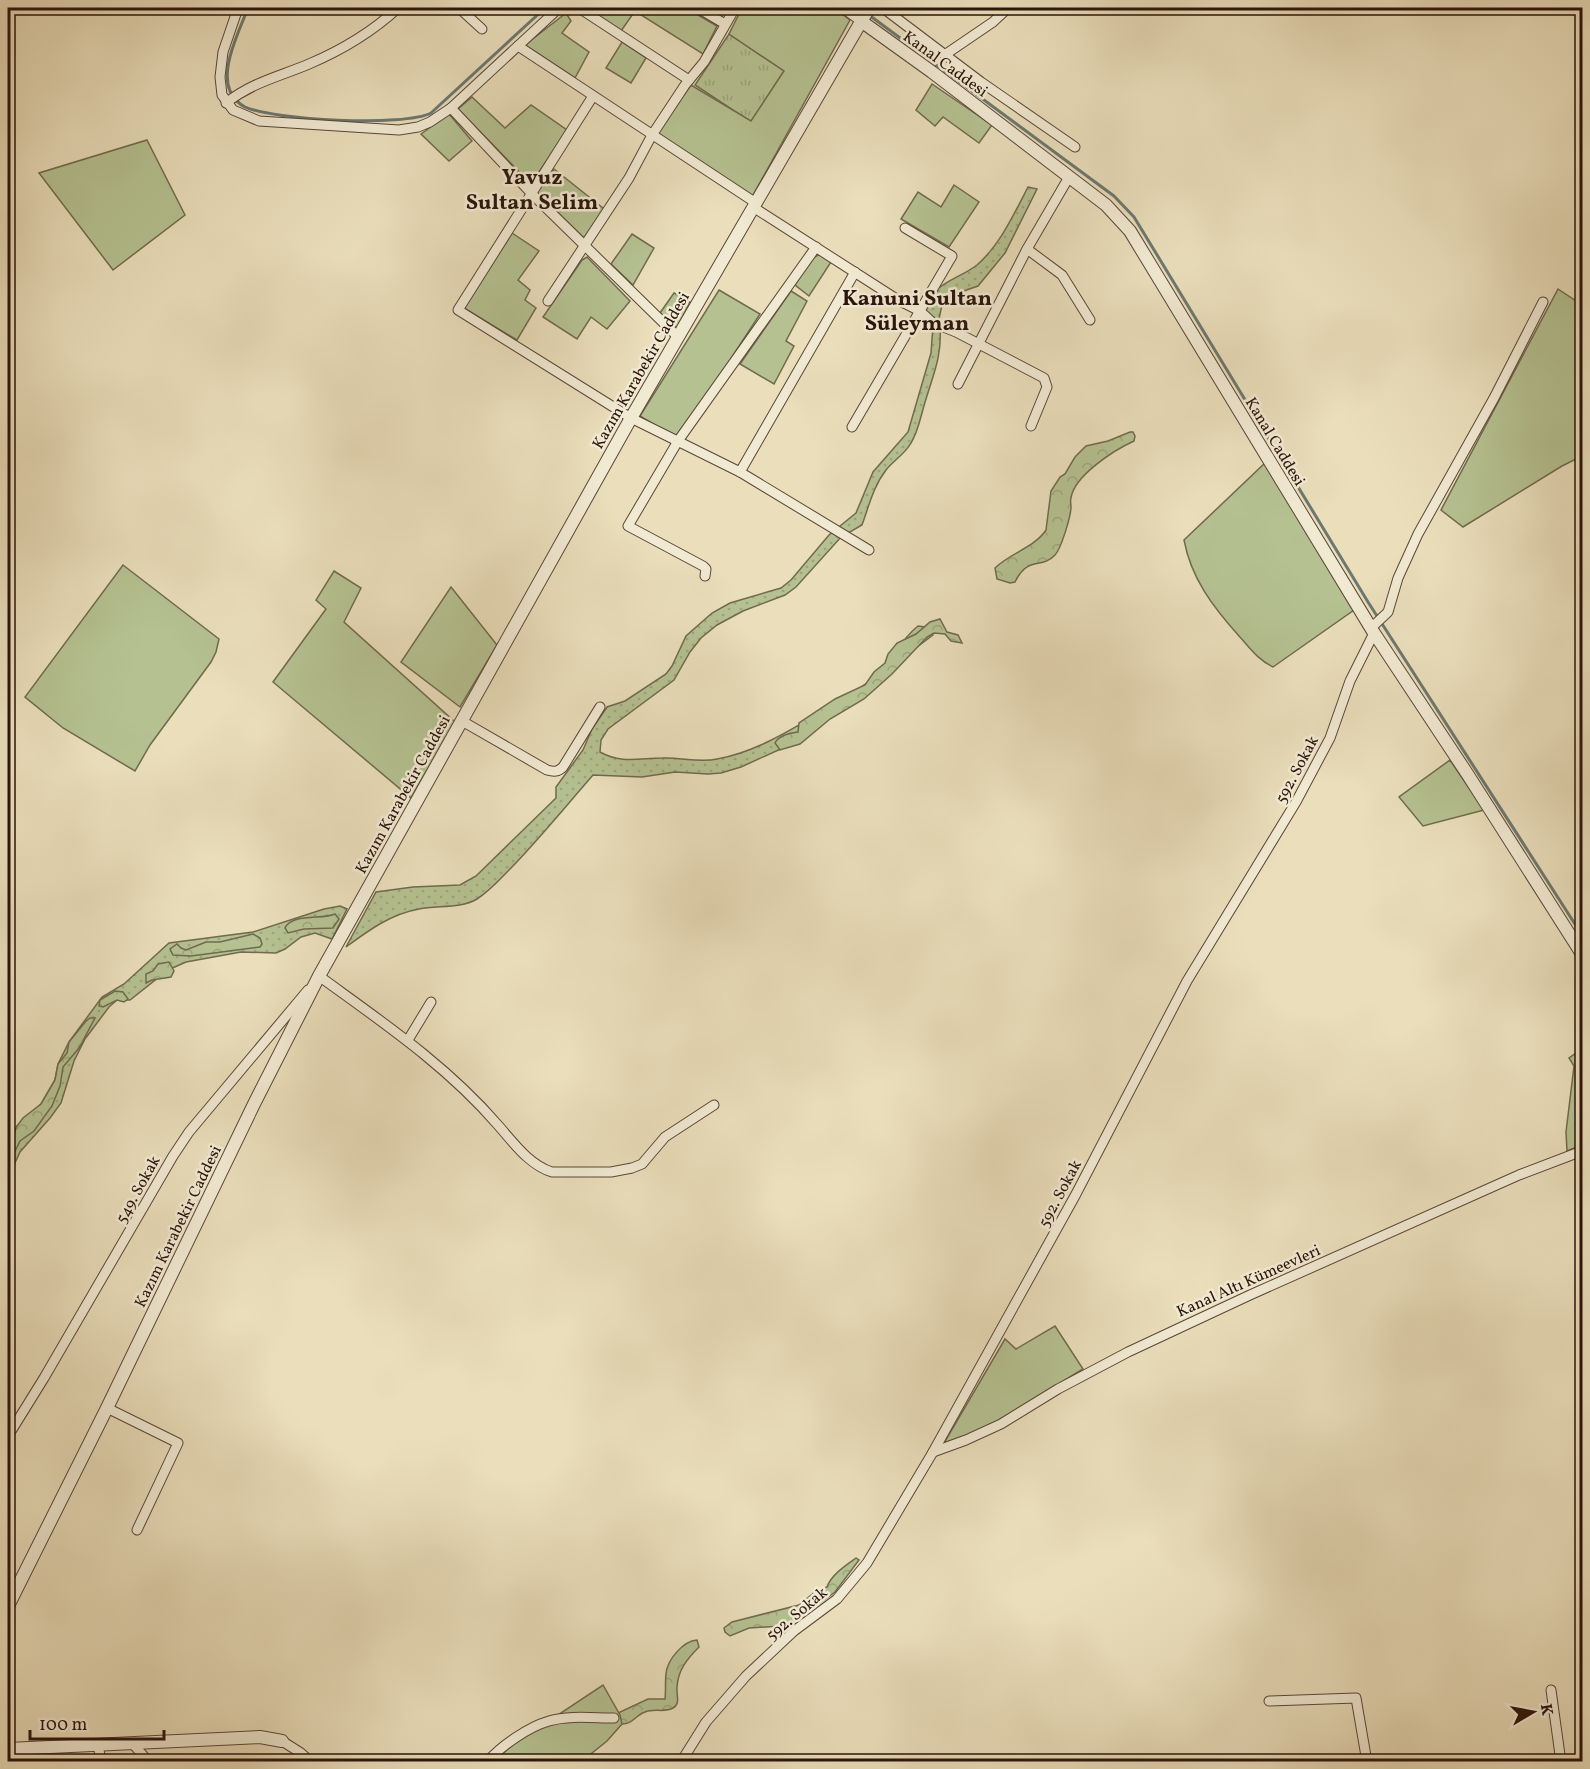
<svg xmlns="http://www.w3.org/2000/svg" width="1590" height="1769" font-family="Vollkorn,serif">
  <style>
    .grass { fill: url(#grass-dots); stroke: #706a4e; stroke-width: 1.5 }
    .forest { fill: url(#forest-crowns); stroke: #706a4e; stroke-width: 1.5 }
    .park { fill: url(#park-tufts); stroke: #706a4e; stroke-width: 1.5 }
    .garden { fill: #b5c191; stroke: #706a4e; stroke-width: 1.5 }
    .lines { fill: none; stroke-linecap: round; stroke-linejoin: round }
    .stream { stroke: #6c7870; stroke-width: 3 }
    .minor-casing { stroke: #5a4637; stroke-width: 11 }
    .tertiary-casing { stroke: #5a4637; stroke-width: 14 }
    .minor { stroke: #f1ead3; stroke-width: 9 }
    .tertiary { stroke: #f1ead3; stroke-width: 12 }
    .labels { text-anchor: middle; stroke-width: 5; stroke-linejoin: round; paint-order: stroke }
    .street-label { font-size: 16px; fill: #2a130b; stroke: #f1ead3 }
    .district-label { font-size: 22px; font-weight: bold; fill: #2a130b; stroke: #f1ead3 }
  </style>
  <defs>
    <pattern id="grass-dots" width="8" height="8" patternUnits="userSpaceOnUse" patternTransform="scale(1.5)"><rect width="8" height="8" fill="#b5c191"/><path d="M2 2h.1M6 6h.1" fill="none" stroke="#9ca57c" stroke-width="1.8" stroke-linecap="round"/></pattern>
    <pattern id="forest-crowns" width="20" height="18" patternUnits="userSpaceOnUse" patternTransform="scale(1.5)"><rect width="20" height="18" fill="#b5c191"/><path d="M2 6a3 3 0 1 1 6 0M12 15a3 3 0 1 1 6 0" fill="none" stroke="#9ca57c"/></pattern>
    <pattern id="park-tufts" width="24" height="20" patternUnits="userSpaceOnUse" patternTransform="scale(1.5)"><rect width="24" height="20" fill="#b5c191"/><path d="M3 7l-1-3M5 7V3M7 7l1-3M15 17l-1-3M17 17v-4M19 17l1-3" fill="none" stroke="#9ca57c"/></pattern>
  </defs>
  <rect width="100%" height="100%" fill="#eadebb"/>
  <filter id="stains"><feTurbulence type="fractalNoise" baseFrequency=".00333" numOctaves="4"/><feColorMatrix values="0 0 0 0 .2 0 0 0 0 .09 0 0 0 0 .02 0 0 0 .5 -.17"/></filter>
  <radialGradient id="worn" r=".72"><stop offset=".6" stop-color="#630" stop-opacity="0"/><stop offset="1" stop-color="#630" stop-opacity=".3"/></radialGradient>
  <g class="grass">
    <path d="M1028,187L1037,189L1005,253L978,286L952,295L942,305L939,319L937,320L926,313C927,284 958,280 977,265C1000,245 1014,214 1028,187Z"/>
    <path d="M933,326L940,327C942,355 934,373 926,399C921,414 919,430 911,443C905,454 893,461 886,470C873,487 869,506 862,525L841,537L796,587L785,595L743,611L717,625L701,638L690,652L674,680L608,729L601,740L600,752C621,764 640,758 662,758C680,757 699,763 717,759C757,752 794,728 828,708C843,699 861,689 874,677C891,662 900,640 918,626L925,627L933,635L785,747L741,767L721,773L708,774L675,772L642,777L593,775C566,806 540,838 511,868C501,878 490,891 477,899C460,909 438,905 419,909C391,914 369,930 346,947L376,892L413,887L460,885L476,876L556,798V787L583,750L592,729L607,707L625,701L666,674L672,666L686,636L712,613L730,603L781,588L791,580L829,535L856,513L873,472L908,432L931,353Z"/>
    <path d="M340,906L347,909L332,939L315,933L301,937L285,949L276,953L241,952L186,962L168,970L130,1000H117L109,1007L85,1039L74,1061L61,1103L50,1118L20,1152L8,1178V1144L17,1126L41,1104L55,1080L58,1064L69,1042L102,997L124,984L169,943L253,932L324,909Z"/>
  </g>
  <g class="forest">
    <path d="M1130,432H1133L1135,436L1134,441C1114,450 1074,476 1071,498C1070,501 1071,504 1071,507C1071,516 1061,549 1055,555C1041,570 1028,555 1015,582L1010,583L997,579L995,568C1010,553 1034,548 1046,530L1051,491L1060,477L1065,474L1075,457L1086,446L1108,441Z"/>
    <path d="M940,619L947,632L958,635L962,643L951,641L945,634L934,633L927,637L892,674L864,699L830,719L800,744L780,750L775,743C779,735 790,733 798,732L799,723L835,699L865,685L874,672L885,663L888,654L897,643L916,634L930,622Z"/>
    <path d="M335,914L339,919L333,928L304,929L288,933L285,928C292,913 323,920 335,914Z"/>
    <path d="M253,934L260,938L262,944L260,947L191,956L173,955L170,949L177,944L181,948L186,950L206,942H220Z"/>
    <path d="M169,962L174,971L171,977L152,980L146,983V974L153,971L158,964Z"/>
    <path d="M115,991L123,992L128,999L124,1002L117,1000L103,1007L99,1006L100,1000Z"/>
    <path d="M90,1018H95L79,1048L63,1067L60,1086L52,1106L34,1131L20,1141L8,1166V1150L17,1126L23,1118L41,1104L55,1080L58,1064L67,1053L69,1042L86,1021Z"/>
    <path d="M856,1558L859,1560L835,1592L792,1623L781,1626L749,1628L730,1636L725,1632L724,1628L732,1622L799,1605L815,1592L827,1587C831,1575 846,1565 856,1558Z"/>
    <path d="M697,1640L699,1647C687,1659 678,1670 677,1687C676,1694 681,1704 673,1708C665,1713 654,1708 645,1712C636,1715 632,1725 621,1724L618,1715L620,1712L648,1699H665C666,1691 665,1682 666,1674C667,1660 683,1641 697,1640Z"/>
  </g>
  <path class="park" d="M729,34L784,71L751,122L695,85Z"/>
  <g class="garden">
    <path d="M585,8H686L717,26L703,54L635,11L621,31Z"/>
    <path d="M742,8H834L850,20L752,197L659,135L658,131L691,85L751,121L784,71L729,34Z"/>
    <path d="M566,13L571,21L562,33L589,52L575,78L525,45Z"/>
    <path d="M622,42L646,58L631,83L606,68Z"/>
    <path d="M932,84L992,125L979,143L943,117L935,126L916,110Z"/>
    <path d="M472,97L505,128L531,105L567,130L531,184L458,109Z"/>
    <path d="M449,114L472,141L449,161L421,134Z"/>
    <path d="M147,140L185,215L113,270L39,173Z"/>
    <path d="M554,169L604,209L584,238L537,192Z"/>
    <path d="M954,185L979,202L949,247L901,219L918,192L941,207Z"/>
    <path d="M512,233L539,251L518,280L530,290L525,300L536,308L517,340L464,308Z"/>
    <path d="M632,234L654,248L633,285L611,264Z"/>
    <path d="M820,254L831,262L809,296L795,285L811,259Z"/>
    <path d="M587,257L630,301L607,329L591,317L577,339L543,317L582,260Z"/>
    <path d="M1558,289L1582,305V456L1562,466L1463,527L1441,510Z"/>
    <path d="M719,290L760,314L702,403L676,438L640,416Z"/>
    <path d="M791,291L807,301L786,341L794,346L774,384L740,364Z"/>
    <path d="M674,293L690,302L677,328L660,313Z"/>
    <path d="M1265,463L1354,610L1273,667C1258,660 1250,648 1239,636C1213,607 1191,578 1184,540Z"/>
    <path d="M123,565L219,639L216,652L211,662L150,745L135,771L63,728L25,697Z"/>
    <path d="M334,571L361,588L344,622L455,722L411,798L273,682L326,609L316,600Z"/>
    <path d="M451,587L497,645L460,707L401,662Z"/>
    <path d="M1450,760L1484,810L1423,826L1399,797Z"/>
    <path d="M1582,1049V1145L1567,1151L1566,1132L1574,1066L1569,1058Z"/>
    <path d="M1055,1326L1083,1369L986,1428L944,1443L1005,1339L1016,1349Z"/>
    <path d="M603,1685L620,1715L622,1724L607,1741L582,1761L493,1762L511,1746Z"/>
  </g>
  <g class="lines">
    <g class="stream">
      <path d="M248,8C240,29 220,68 230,91C233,97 239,104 245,107C274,120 404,127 431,113L545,8"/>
      <path d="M869,15L1114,196L1134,217L1368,602L1582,935"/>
    </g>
    <defs>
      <g id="minor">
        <path d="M238,8L223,52L220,77L222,95L233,110L259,121L399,130L418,127L430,122L451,108L559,8"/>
        <path d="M459,8L482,29"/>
        <path d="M579,8L689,80"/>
        <path d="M698,8L725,24"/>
        <path d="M843,8L861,21"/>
        <path d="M883,8L981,82L1075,147"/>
        <path d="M518,46L756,203"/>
        <path d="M946,54L993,22L1008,8"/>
        <path d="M593,96L458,310L631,418L740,472L869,550"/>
        <path d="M226,103C253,82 278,77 309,64C342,50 372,32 398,8"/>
        <path d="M451,108L532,194L678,337"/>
        <path d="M753,207L898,300L920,311L933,323L956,332L1044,378L1047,387L1031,426"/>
        <path d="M1027,249L1062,275L1090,320"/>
        <path d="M548,301L629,178L652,135L685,85L704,62L735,8"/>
        <path d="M958,384L1027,249L1069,177"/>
        <path d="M852,427L952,256L905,228"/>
        <path d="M740,472L855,272"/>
        <path d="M705,576L706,569L703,566L628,526L678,441L816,247"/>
        <path d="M1371,628L1388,612L1398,578L1418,534L1494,398L1543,302"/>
        <path d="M462,721L547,770C554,772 558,772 563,767L600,707"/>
        <path d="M317,980L319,976C382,1022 446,1065 497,1124C513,1142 529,1165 552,1172H611L632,1168L642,1164L665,1137L714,1105"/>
        <path d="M408,1040L431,1002"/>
        <path d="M107,1408L178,1443L137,1530"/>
        <path d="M8,1436L44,1378L173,1156L189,1132L308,990"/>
        <path d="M933,1452L966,1440L1001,1424L1058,1389L1128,1352L1250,1295L1519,1175L1582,1151"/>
        <path d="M1551,1690L1561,1762"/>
        <path d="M1269,1701L1356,1698L1367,1762"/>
        <path d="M282,1741L301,1753L311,1762"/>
        <path d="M132,1743L149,1762"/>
        <path d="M98,1744L101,1762"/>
        <path d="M487,1762C501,1746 528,1727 549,1721C569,1715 594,1718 614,1718"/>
        <path d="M681,1762L706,1722L746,1676L794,1631L837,1599L867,1563L933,1452L1076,1194L1187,981L1296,802L1330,738L1350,681L1374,633"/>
      </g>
      <g id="tertiary">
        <path d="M861,21L932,72L1106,205L1130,231L1374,633L1468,775L1582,954"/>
        <path d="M8,1606L107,1408L254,1104L319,976L631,418L869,8"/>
        <path d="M8,1749L260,1737L282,1741"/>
      </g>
    </defs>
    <use href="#minor" class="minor-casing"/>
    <use href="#tertiary" class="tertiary-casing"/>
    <use href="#minor" class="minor"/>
    <use href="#tertiary" class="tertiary"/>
  </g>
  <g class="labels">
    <g class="street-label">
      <text transform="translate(946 63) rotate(36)" y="6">Kanal Caddesi</text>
      <text transform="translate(640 370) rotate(-60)" y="6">Kazım Karabekir Caddesi</text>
      <text transform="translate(1276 441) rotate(59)" y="6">Kanal Caddesi</text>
      <text transform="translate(1296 769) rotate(-62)" y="6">592. Sokak</text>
      <text transform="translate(402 794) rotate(-61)" y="6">Kazım Karabekir Caddesi</text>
      <text transform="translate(137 1189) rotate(-61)" y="6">549. Sokak</text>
      <text transform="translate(1059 1193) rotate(-62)" y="6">592. Sokak</text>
      <text transform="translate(177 1226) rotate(-64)" y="6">Kazım Karabekir Caddesi</text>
      <text transform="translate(1248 1280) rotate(-24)" y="6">Kanal Altı Kümeevleri</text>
      <text transform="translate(796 1613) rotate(-40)" y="6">592. Sokak</text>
    </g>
    <g class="district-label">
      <text x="532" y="184">Yavuz<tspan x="532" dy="25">Sultan Selim</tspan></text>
      <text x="917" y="305">Kanuni Sultan<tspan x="917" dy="25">Süleyman</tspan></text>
    </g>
  </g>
  <rect width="1590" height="1769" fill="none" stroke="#eadebb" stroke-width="30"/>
  <rect x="9" y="9" width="1572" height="1751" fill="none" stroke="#2a130b" stroke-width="3"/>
  <rect x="15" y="15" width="1560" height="1739" fill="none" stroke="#2a130b" stroke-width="1.5"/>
  <g transform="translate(1533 1712) rotate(80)" stroke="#f1ead3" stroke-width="4.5" paint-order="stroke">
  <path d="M0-4.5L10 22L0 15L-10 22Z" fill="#2a130b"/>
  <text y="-9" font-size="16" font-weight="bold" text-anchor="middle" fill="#2a130b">K</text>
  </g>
  <path d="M30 1730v9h134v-9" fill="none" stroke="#2a130b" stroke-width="3"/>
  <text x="39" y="1730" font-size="18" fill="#2a130b" stroke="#f1ead3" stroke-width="4.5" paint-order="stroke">100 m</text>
  <rect width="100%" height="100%" filter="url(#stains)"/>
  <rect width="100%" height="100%" fill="url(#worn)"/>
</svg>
